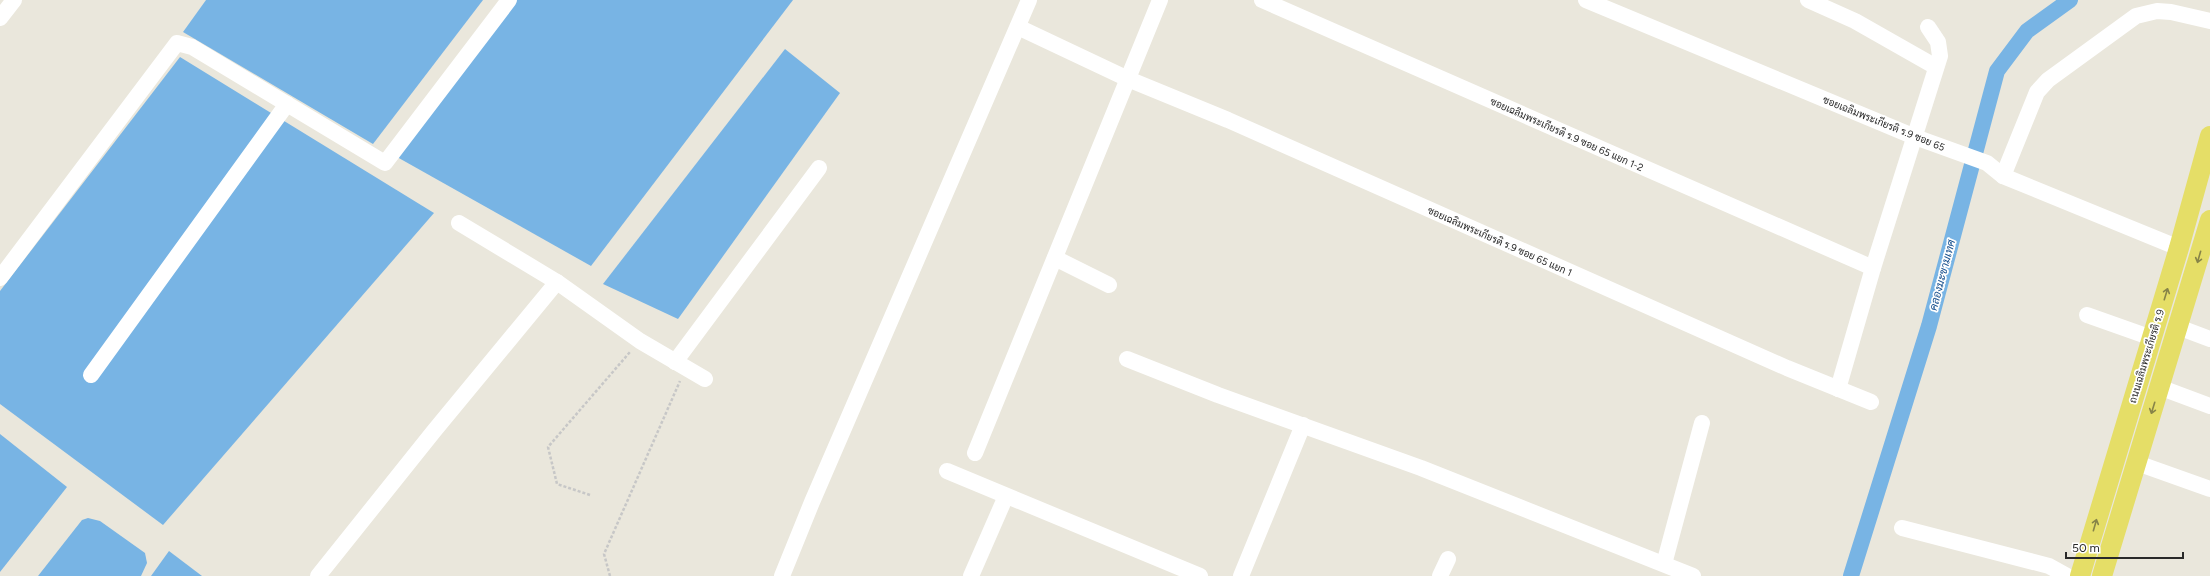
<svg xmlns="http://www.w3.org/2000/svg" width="2210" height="576" font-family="Figtree,Sarabun,sans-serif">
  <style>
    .water { fill: #78b4e4 }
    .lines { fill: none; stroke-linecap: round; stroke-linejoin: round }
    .canal { stroke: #78b4e4; stroke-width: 16 }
    .path { stroke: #c7c7c7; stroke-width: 2.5; stroke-dasharray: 3 2; stroke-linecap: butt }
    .minor { stroke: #fff; stroke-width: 16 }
    .major { stroke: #e5de67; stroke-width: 20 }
    .oneway { stroke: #878448 }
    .labels { text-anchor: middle; stroke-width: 3.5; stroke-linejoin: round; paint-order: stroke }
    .street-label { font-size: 10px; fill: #292929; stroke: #fff }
    .water-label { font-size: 11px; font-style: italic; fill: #18518f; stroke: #fff }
  </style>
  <rect width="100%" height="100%" fill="#eae7dc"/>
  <g class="water">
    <path d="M206,0H483L373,144L183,32Z"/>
    <path d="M515,0H793L591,266L397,157Z"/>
    <path d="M785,49L840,93L678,319L603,284Z"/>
    <path d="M180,57L434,213L163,525L0,404V291Z"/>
    <path d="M0,434L67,487L0,572Z"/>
    <path d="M88,518L100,521L145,553L147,563L141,576H38L82,520Z"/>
    <path d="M169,551L202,576H151Z"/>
  </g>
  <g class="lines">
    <path class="canal" d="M1851,576L1929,326L1997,71L2027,31L2070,0"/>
    <g class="path">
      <path d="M590,495L557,484L548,447L630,352"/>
      <path d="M610,576L604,554L680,381"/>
    </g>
    <g class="minor">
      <path d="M1262,0L1873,268"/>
      <path d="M1586,0L1915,137L1987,163L2003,176L2179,248"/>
      <path d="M1808,0L1855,21L1936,67"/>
      <path d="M0,18L14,0"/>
      <path d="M1018,27L1128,79L1228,120L1787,368L1871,402"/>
      <path d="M2003,176L2037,92L2048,80L2136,16L2157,11L2171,12L2210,21"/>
      <path d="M459,223L557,282L640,341L705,379"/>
      <path d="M1055,258L1109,285"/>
      <path d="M0,278L177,43L192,47L385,163L509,0"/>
      <path d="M2087,315L2152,338"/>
      <path d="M2178,327L2210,339"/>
      <path d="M1127,359L1218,395L1421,468L1693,576"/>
      <path d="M675,362L819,168"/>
      <path d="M91,375L287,104"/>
      <path d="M2159,387L2210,406"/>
      <path d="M1838,389L1873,268L1940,56L1938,42L1928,27"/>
      <path d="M975,453L1160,0"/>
      <path d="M2137,463L2210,489"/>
      <path d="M947,471L1200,576"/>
      <path d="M1902,528L2049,566L2067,576"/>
      <path d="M1664,564L1702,423"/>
      <path d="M318,576L434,431L557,282"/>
      <path d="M782,576L812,502L1029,0"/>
      <path d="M971,576L1006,496"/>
      <path d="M1241,576L1303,425"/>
      <path d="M1440,576L1448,559"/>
    </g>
    <g class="major">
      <path d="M2080,576L2179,248L2210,136"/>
      <path d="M2102,576L2210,220"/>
    </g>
  </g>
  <defs><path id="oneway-shaft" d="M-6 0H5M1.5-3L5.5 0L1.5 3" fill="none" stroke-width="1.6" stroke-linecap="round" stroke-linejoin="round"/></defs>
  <g class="oneway">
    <use href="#oneway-shaft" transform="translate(2199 257) rotate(106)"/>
    <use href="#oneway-shaft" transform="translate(2166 294) rotate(-73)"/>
    <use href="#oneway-shaft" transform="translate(2153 408) rotate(107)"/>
    <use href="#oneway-shaft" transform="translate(2095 525) rotate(-74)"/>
  </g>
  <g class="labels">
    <g class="street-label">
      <text transform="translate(1884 123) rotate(22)" y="4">ซอยเฉลิมพระเกียรติ ร.9 ซอย 65</text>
      <text transform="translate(1567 134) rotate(24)" y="4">ซอยเฉลิมพระเกียรติ ร.9 ซอย 65 แยก 1-2</text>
      <text transform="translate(1500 241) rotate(24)" y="4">ซอยเฉลิมพระเกียรติ ร.9 ซอย 65 แยก 1</text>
      <text transform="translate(2146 356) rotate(-73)" y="4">ถนนเฉลิมพระเกียรติ ร.9</text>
    </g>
    <g class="water-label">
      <text transform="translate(1942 275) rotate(-75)" y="4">คลองมะขามเทศ</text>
    </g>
  </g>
  <path d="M2066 552v6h117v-6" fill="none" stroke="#292929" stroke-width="2"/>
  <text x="2072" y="552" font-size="12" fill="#292929" stroke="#ffffff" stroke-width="3" paint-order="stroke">50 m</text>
</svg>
